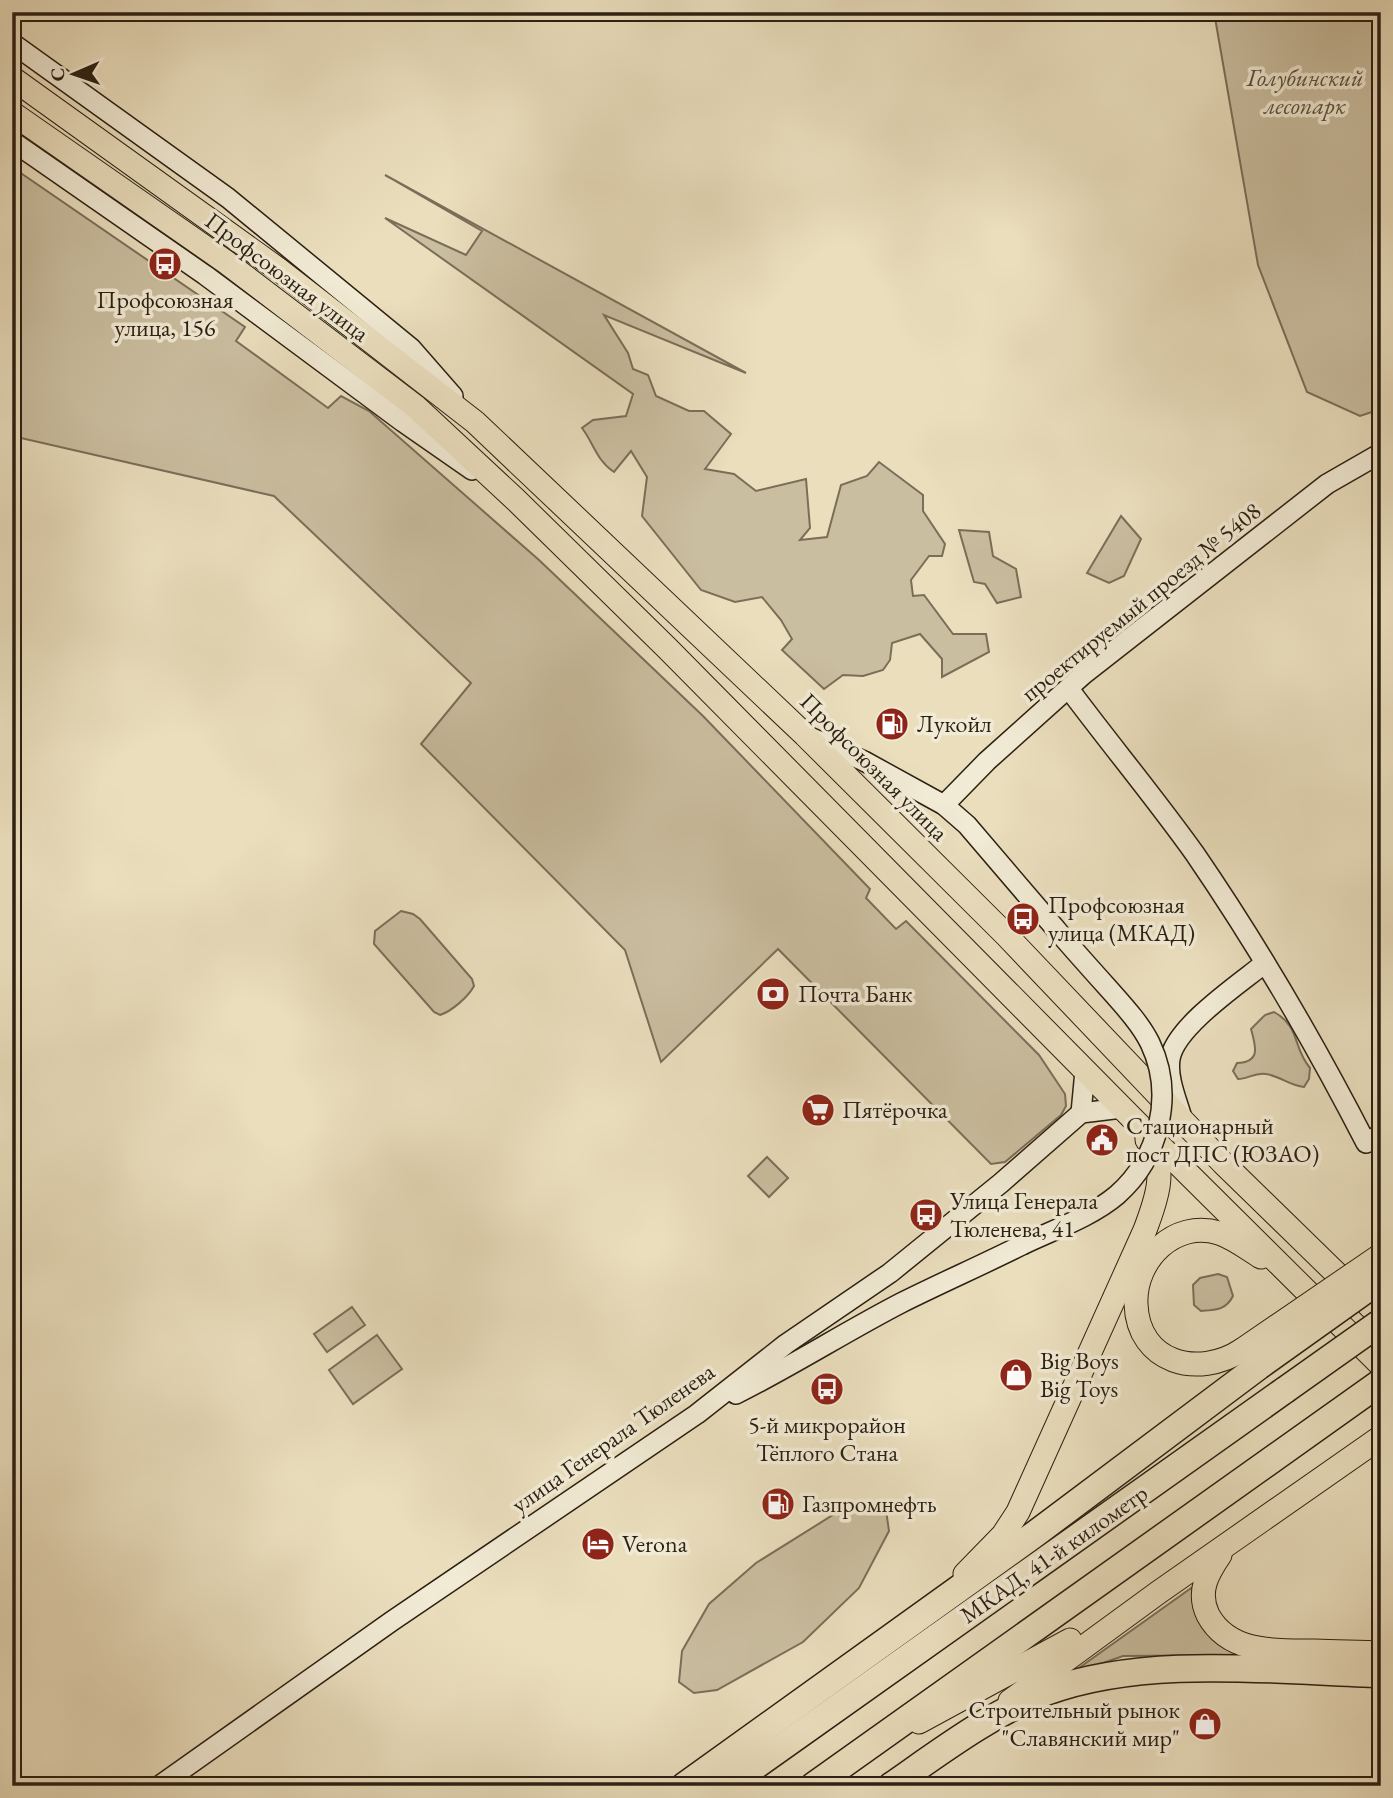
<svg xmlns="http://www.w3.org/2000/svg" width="1393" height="1798" font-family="'EB Garamond',serif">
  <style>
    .green { fill: #cabea0; stroke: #7a6e59; stroke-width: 2 }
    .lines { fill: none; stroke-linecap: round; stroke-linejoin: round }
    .secondary-casing { stroke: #2b1f12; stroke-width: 22 }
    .primary-casing { stroke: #2b1f12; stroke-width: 25 }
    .highway-casing { stroke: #2b1f12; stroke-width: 29 }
    .secondary { stroke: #f1ead4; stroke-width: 19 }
    .primary { stroke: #eadebd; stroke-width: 23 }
    .highway { stroke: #eadebd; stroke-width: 26 }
    .secondary-bridge-casing { stroke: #2b1f12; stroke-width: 22; stroke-linecap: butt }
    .primary-bridge-casing { stroke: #2b1f12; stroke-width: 25; stroke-linecap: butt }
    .highway-bridge-casing { stroke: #2b1f12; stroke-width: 29; stroke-linecap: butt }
    .secondary-bridge { stroke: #f1ead4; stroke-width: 19 }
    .primary-bridge { stroke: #eadebd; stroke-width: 23 }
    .highway-bridge { stroke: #eadebd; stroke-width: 26 }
    .labels { text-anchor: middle; stroke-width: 7; stroke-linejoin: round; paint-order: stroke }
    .park-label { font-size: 24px; font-style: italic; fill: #5b4f3d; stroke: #f1ead4 }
    .street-label { font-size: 24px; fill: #2b1f12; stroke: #f1ead4 }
    .poi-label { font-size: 24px; fill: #2b1f12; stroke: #f1ead4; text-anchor: start }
  </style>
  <rect width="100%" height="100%" fill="#eadebd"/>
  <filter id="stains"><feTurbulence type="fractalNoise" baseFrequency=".00286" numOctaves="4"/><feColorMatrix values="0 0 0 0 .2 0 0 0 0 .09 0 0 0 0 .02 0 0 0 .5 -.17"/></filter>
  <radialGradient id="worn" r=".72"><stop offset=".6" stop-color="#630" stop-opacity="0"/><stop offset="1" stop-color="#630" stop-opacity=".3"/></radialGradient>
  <g class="green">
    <path d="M1214,12H1381V409L1360,416L1307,392L1258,265Z"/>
    <path d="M12,167L245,327L236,341L328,408L341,396L369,411L539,560L703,716L870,889L866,898L896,929L906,921L1039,1055L1065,1094L1066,1106L1061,1115L1005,1162L991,1164L778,949L661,1062L625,950L421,744L471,683L274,496L12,436Z"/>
    <path d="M385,175L746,373L604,315L628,353L633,369L648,375L656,396L689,411H704L731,434L705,469L734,474L756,491L806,479L810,528L800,540L827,537L841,485L867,476L879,462L923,495V511L945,544L942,556H929L911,580L913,596L924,595L953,634H986L989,652L942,677V659L920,634L892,643L890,660L883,670L863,676L843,675L824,689L782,650L792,639L781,620L762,597L735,602L701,590L642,516L647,477L631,451L614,472C597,461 594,444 582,428L593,420L626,416L633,394L385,218L466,255L482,231Z"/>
    <path d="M1121,516L1141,539L1124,576L1109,583L1087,573Z"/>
    <path d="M959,530L989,532L993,556L1016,569L1021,597L997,603L985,584L974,582Z"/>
    <path d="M401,911L413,914L420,919L472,979L474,986C468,997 452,1011 440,1015L434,1012L374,944L375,931Z"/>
    <path d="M1274,1012C1301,1027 1292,1047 1310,1068L1309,1079L1304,1087C1290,1086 1280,1076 1266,1074C1255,1072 1248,1079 1238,1079L1233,1071L1237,1063C1261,1062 1256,1047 1251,1029L1265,1015Z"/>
    <path d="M767,1157L788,1178L769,1197L748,1176Z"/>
    <path d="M1218,1274L1227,1277L1233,1296C1226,1310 1216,1310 1201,1311L1194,1305L1193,1285L1200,1278Z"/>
    <path d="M352,1307L365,1325L327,1352L314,1334Z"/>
    <path d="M377,1335L402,1369L353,1404L329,1370Z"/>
    <path d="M861,1506L886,1510L889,1531L859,1588L803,1642L717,1690L694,1693L679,1682L682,1651L709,1604L756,1563L836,1513Z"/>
    <path d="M1194,1586L1253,1655L1123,1656L1069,1675Z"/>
  </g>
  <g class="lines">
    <defs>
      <g id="secondary">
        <path d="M12,43L228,198L411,348L453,396"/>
        <path d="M12,141L205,275L403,422L472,470"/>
        <path d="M1069,689C1110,744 1155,798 1195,854C1258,946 1315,1044 1366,1143L1381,1134"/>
        <path d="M812,738L864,761L944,805L967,825L1055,928"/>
        <path d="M944,805L987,761L1084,674L1327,484L1381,453"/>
        <path d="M1081,1113L1085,1071"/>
        <path d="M1182,1118C1177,1100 1167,1078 1170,1059C1175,1027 1239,984 1265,963"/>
        <path d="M736,1394C792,1366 845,1332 901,1303C941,1283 982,1265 1022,1245"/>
        <path d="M159,1786L392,1621L697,1414L786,1344L890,1273L1001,1183L1081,1113L1122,1108"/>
      </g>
      <g id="primary">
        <path d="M12,78L278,269L475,422L805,735L1006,935L1223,1163L1381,1317"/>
        <path d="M12,113L226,262L416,407L516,500L667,648L1136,1122L1381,1365"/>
        <path d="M1242,1350C1198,1379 1138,1363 1136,1304C1134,1260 1175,1219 1219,1233C1234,1238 1248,1249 1261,1257"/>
        <path d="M1220,1555C1207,1574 1197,1592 1208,1615C1229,1654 1276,1651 1315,1651C1337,1652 1359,1652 1381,1653"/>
        <path d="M965,1574L1003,1535L1018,1512L1145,1230C1156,1201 1169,1167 1147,1140"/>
        <path d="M1010,1701L1159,1592L1381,1437"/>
        <path d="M919,1722L1070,1640"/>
      </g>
      <g id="highway">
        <path d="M684,1786L1035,1534L1259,1366"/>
        <path d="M727,1786L1285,1390"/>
        <path d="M813,1786L1381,1382"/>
        <path d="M891,1786C940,1752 990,1714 1046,1692C1145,1655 1276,1671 1381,1674"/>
      </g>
    </defs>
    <use href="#secondary" class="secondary-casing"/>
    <use href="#primary" class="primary-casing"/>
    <use href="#highway" class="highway-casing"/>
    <use href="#secondary" class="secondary"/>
    <use href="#primary" class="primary"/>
    <use href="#highway" class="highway"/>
    <defs>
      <path id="secondary-bridge" d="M1022,1245C1053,1230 1091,1217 1117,1195C1159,1158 1175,1095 1150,1043C1140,1023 1123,1005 1108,988C1090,968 1072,948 1055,928"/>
      <path id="primary-bridge" d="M1242,1350L1381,1255"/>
      <g id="highway-bridge">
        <path d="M1259,1366L1381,1279"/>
        <path d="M1285,1390L1381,1322"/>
      </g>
    </defs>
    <use href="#secondary-bridge" class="secondary-bridge-casing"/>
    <use href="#primary-bridge" class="primary-bridge-casing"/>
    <use href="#highway-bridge" class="highway-bridge-casing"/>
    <use href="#secondary-bridge" class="secondary-bridge"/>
    <use href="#primary-bridge" class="primary-bridge"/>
    <use href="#highway-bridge" class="highway-bridge"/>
  </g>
  <defs>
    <symbol id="bus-disc" viewBox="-11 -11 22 22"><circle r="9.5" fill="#8f2418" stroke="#f1ead4"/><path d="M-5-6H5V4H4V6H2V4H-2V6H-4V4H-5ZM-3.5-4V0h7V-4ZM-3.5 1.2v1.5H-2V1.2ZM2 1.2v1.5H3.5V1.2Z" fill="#fff"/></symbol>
    <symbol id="fuel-disc" viewBox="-11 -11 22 22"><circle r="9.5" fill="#8f2418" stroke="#f1ead4"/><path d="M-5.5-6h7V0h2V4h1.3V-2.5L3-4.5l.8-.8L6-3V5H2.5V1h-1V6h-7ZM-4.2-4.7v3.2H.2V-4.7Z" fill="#fff"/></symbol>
    <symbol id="bank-disc" viewBox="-11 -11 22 22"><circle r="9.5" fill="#8f2418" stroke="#f1ead4"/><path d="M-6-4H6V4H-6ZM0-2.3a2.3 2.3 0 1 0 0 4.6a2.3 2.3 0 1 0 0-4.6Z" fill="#fff"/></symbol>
    <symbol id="supermarket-disc" viewBox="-11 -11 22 22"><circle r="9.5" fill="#8f2418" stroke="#f1ead4"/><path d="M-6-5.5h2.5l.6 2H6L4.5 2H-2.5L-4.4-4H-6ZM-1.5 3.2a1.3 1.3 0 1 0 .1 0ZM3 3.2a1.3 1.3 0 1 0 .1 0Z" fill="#fff"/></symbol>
    <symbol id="civic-disc" viewBox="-11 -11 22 22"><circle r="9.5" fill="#8f2418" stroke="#f1ead4"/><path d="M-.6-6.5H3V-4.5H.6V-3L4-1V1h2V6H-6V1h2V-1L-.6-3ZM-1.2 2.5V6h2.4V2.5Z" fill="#fff"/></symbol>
    <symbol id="shop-disc" viewBox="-11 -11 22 22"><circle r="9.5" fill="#8f2418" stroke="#f1ead4"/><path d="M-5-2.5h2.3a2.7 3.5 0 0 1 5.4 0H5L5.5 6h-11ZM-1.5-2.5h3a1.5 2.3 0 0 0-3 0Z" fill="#fff"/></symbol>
    <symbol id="hotel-disc" viewBox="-11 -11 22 22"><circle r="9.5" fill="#8f2418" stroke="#f1ead4"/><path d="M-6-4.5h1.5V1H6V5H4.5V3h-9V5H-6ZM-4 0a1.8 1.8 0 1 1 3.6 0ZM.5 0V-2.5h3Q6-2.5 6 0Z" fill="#fff"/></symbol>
  </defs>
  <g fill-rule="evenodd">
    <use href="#bus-disc" x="146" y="245" width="38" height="38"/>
    <use href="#fuel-disc" x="873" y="705" width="38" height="38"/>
    <use href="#bus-disc" x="1004" y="900" width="38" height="38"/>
    <use href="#bank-disc" x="754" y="975" width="38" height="38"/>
    <use href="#supermarket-disc" x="799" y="1091" width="38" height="38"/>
    <use href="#civic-disc" x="1083" y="1121" width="38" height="38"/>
    <use href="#bus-disc" x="907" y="1196" width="38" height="38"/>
    <use href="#shop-disc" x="997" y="1356" width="38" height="38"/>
    <use href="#bus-disc" x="808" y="1370" width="38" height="38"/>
    <use href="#fuel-disc" x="759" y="1485" width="38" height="38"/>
    <use href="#hotel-disc" x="579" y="1525" width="38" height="38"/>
    <use href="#shop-disc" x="1186" y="1705" width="38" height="38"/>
  </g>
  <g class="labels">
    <g class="park-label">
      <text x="1305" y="86">Голубинский<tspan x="1305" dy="28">лесопарк</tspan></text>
    </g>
    <g class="street-label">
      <text transform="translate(287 277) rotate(37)" y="8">Профсоюзная улица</text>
      <text transform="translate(1141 602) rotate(-39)" y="8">проектируемый проезд № 5408</text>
      <text transform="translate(874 767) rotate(45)" y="8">Профсоюзная улица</text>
      <text transform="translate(613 1438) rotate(-35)" y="8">улица Генерала Тюленева</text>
      <text transform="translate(1054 1554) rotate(-35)" y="8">МКАД, 41-й километр</text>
    </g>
    <g class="poi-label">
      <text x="165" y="308" text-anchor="middle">Профсоюзная<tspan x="165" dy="28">улица, 156</tspan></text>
      <text x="917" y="732">Лукойл</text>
      <text x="1048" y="913">Профсоюзная<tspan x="1048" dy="28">улица (МКАД)</tspan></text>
      <text x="798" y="1002">Почта Банк</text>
      <text x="842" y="1118">Пятёрочка</text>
      <text x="1126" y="1134">Стационарный<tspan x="1126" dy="28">пост ДПС (ЮЗАО)</tspan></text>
      <text x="950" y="1209">Улица Генерала<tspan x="950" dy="28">Тюленева, 41</tspan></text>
      <text x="1040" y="1369">Big Boys<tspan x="1040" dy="28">Big Toys</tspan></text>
      <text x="827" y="1433" text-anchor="middle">5-й микрорайон<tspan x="827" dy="28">Тёплого Стана</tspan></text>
      <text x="802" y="1512">Газпромнефть</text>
      <text x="622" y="1552">Verona</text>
      <text x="1180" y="1718" text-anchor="end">Строительный рынок<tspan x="1180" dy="28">"Славянский мир"</tspan></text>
    </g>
  </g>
  <rect width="1393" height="1798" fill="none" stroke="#eadebd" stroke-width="42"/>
  <rect x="14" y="14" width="1365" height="1770" fill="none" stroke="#2b1f12" stroke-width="3.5"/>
  <rect x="21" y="21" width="1351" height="1756" fill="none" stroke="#2b1f12" stroke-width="2"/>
  <g transform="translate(74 74) rotate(268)" stroke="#f1ead4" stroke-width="5" paint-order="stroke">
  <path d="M0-5L12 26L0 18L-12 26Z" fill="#2b1f12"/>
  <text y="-10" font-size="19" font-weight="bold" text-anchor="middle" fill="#2b1f12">С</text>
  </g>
  <rect width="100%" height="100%" filter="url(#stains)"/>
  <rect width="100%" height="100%" fill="url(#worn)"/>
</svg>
